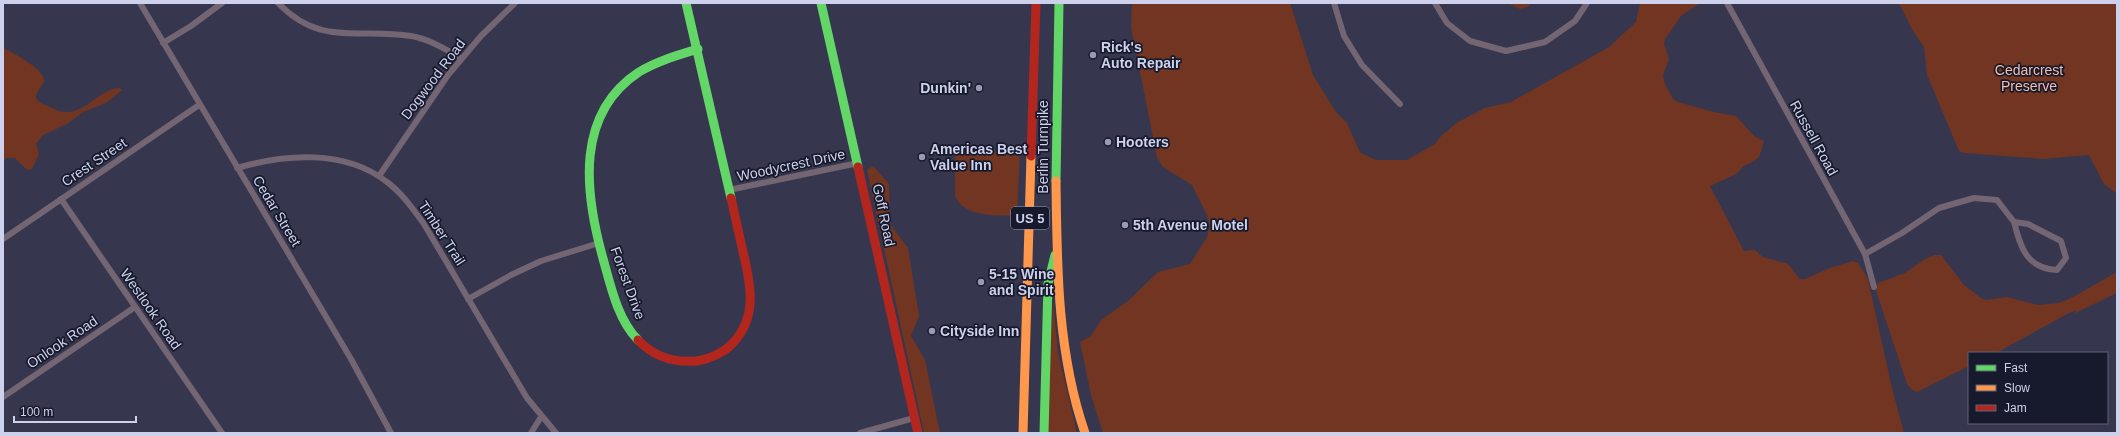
<svg xmlns="http://www.w3.org/2000/svg" width="2120" height="436" font-family="Helvetica,sans-serif">
  <style>
    .green { fill: #713522 }
    .lines { fill: none; stroke-linecap: round; stroke-linejoin: round }
    .street { stroke: #746573; stroke-width: 6 }
    .fast { stroke: #63d668; stroke-width: 9 }
    .slow { stroke: #ff974d; stroke-width: 9 }
    .jam { stroke: #b3261e; stroke-width: 9 }
    .poi-dot { fill: #989bb4; stroke: #17192c; stroke-width: 1.5 }
    .labels { text-anchor: middle; stroke-width: 3.5; stroke-linejoin: round; paint-order: stroke }
    .shield { fill: #17192c; stroke: #969ab2; stroke-width: 1 }
    .shield-label { font-size: 13px; font-weight: bold; fill: #cdd1eb }
    .poi-label { font-size: 14px; font-weight: bold; fill: #cdd1eb; stroke: #17192c; text-anchor: start }
    .park-label { font-size: 14px; fill: #f3bca8; stroke: #17192c }
    .street-label { font-size: 14px; fill: #cdd1eb; stroke: #17192c }
  </style>
  <rect width="100%" height="100%" fill="#36374e"/>
  <g class="green">
    <path d="M1132,3H1290L1313,75L1336,112L1347,123L1358,148L1361,153L1376,160H1407L1435,144L1441,136L1458,122L1485,108L1511,102L1609,47L1636,22L1640,3H1700L1681,16L1665,39L1664,44L1669,59L1663,75L1665,84L1673,99L1678,102L1714,112L1736,116L1754,136L1764,141L1759,157L1754,161L1744,166L1736,174L1710,186L1744,251L1755,250L1763,257L1788,264L1800,279H1805L1830,268L1853,261L1858,263L1868,279L1891,384L1904,433H1103L1091,395L1080,342L1091,336L1101,320L1128,301L1158,272L1190,264L1207,237L1210,226L1207,215L1192,185L1163,167L1157,157L1131,27Z"/>
    <path d="M1507,3H1530L1528,7L1520,9Z"/>
    <path d="M1899,3H2117V194L2104,184L2089,155L2043,159L1964,153L1959,151L1927,75L1924,47L1913,31Z"/>
    <path d="M3,48C12,52 46,70 44,81C42,87 36,91 36,98C40,104 46,105 52,108C82,124 96,88 120,88L122,90L106,103L83,112L67,124L43,135L36,144L39,154L32,169L27,170L15,158H6L3,161Z"/>
    <path d="M961,151L1020,152L1017,216C998,215 962,218 955,195V156Z"/>
    <path d="M873,166L889,184L890,224L908,248L919,316L911,336L925,360L940,433H924L867,170Z"/>
    <path d="M1935,255H1941L1964,285L1981,298L1986,300L2007,297L2038,305L2059,303L2073,297L2117,272V293L2073,314L2077,310L2069,313L1996,353H1969V366L1917,392L1912,390L1907,384L1876,291L1878,283L1905,273L1925,259Z"/>
    <path d="M1053,301L1058,353L1077,433H1048V397Z"/>
  </g>
  <g class="lines">
    <g class="street">
      <path d="M140,3L351,359L391,433"/>
      <path d="M278,3C322,48 358,27 411,36C429,39 445,49 461,58"/>
      <path d="M1334,3L1344,36L1362,65L1400,104"/>
      <path d="M1435,3L1447,23L1470,41L1506,51L1545,42L1575,21L1587,3"/>
      <path d="M1727,3L1865,254L1874,287"/>
      <path d="M163,43L191,26L222,3"/>
      <path d="M237,168C285,154 345,149 387,182C402,193 413,209 424,224L527,398L556,433"/>
      <path d="M379,176L448,75L481,36L515,3"/>
      <path d="M729,190L858,163"/>
      <path d="M61,199L222,433"/>
      <path d="M3,239L199,105"/>
      <path d="M1865,254L1902,233L1939,208L1974,198L1997,200L2014,222L2028,224L2061,241L2066,258L2057,270C2026,268 2021,248 2014,222"/>
      <path d="M468,299L511,275L541,261L599,243"/>
      <path d="M3,397L135,307"/>
      <path d="M531,433L541,417"/>
      <path d="M860,433L914,418"/>
    </g>
    <g class="fast">
      <path d="M686,3L731,198"/>
      <path d="M821,3L858,167"/>
      <path d="M1056,181L1059,3"/>
      <path d="M638,340C617,319 610,283 602,255C585,192 575,114 639,72C657,61 678,55 698,49"/>
      <path d="M1044,433L1048,284L1055,255"/>
    </g>
    <g class="slow">
      <path d="M1056,181C1057,266 1057,352 1085,433"/>
      <path d="M1023,433L1031,156"/>
    </g>
    <g class="jam">
      <path d="M1031,156L1036,3"/>
      <path d="M858,167L918,433"/>
      <path d="M638,340C654,357 674,363 697,361C709,359 723,353 732,344C758,317 751,285 743,252C739,234 735,216 731,198"/>
    </g>
  </g>
  <g class="poi-dot">
    <circle cx="1093" cy="55" r="4"/>
    <circle cx="979" cy="88" r="4"/>
    <circle cx="1108" cy="142" r="4"/>
    <circle cx="922" cy="157" r="4"/>
    <circle cx="1125" cy="225" r="4"/>
    <circle cx="981" cy="282" r="4"/>
    <circle cx="932" cy="331" r="4"/>
  </g>
  <g class="labels">
    <rect class="shield" x="1011" y="207" width="38" height="22" rx="3"/>
    <g class="shield-label">
      <text x="1030" y="223">US 5</text>
    </g>
    <g class="poi-label">
      <text x="1101" y="52">Rick's<tspan x="1101" dy="16">Auto Repair</tspan></text>
      <text x="971" y="93" text-anchor="end">Dunkin'</text>
      <text x="1116" y="147">Hooters</text>
      <text x="930" y="154">Americas Best<tspan x="930" dy="16">Value Inn</tspan></text>
      <text x="1133" y="230">5th Avenue Motel</text>
      <text x="989" y="279">5-15 Wine<tspan x="989" dy="16">and Spirit</tspan></text>
      <text x="940" y="336">Cityside Inn</text>
    </g>
    <g class="park-label">
      <text x="2029" y="75">Cedarcrest<tspan x="2029" dy="16">Preserve</tspan></text>
    </g>
    <g class="street-label">
      <text transform="translate(433 79) rotate(-53)" y="5">Dogwood Road</text>
      <text transform="translate(1814 138) rotate(61)" y="5">Russell Road</text>
      <text transform="translate(1043 147) rotate(-90)" y="5">Berlin Turnpike</text>
      <text transform="translate(94 162) rotate(-34)" y="5">Crest Street</text>
      <text transform="translate(791 165) rotate(-12)" y="5">Woodycrest Drive</text>
      <text transform="translate(277 211) rotate(59)" y="5">Cedar Street</text>
      <text transform="translate(884 215) rotate(78)" y="5">Goff Road</text>
      <text transform="translate(442 233) rotate(57)" y="5">Timber Trail</text>
      <text transform="translate(628 283) rotate(70)" y="5">Forest Drive</text>
      <text transform="translate(151 309) rotate(55)" y="5">Westlook Road</text>
      <text transform="translate(62 342) rotate(-34)" y="5">Onlook Road</text>
    </g>
  </g>
  <rect width="2120" height="436" fill="none" stroke="#cdd1eb" stroke-width="8"/>
  <rect x="1968" y="352" width="140" height="72" fill="#17192c" stroke="#606378"/>
  <rect x="1976" y="365" width="20" height="6" fill="#63d668" stroke="#606378"/>
  <text x="2004" y="372" font-size="12" fill="#cdd1eb">Fast</text>
  <rect x="1976" y="385" width="20" height="6" fill="#ff974d" stroke="#606378"/>
  <text x="2004" y="392" font-size="12" fill="#cdd1eb">Slow</text>
  <rect x="1976" y="405" width="20" height="6" fill="#b3261e" stroke="#606378"/>
  <text x="2004" y="412" font-size="12" fill="#cdd1eb">Jam</text>
  <path d="M14 416v6h122v-6" fill="none" stroke="#cdd1eb" stroke-width="2"/>
  <text x="20" y="416" font-size="12" fill="#cdd1eb" stroke="#17192c" stroke-width="3" paint-order="stroke">100 m</text>
</svg>
